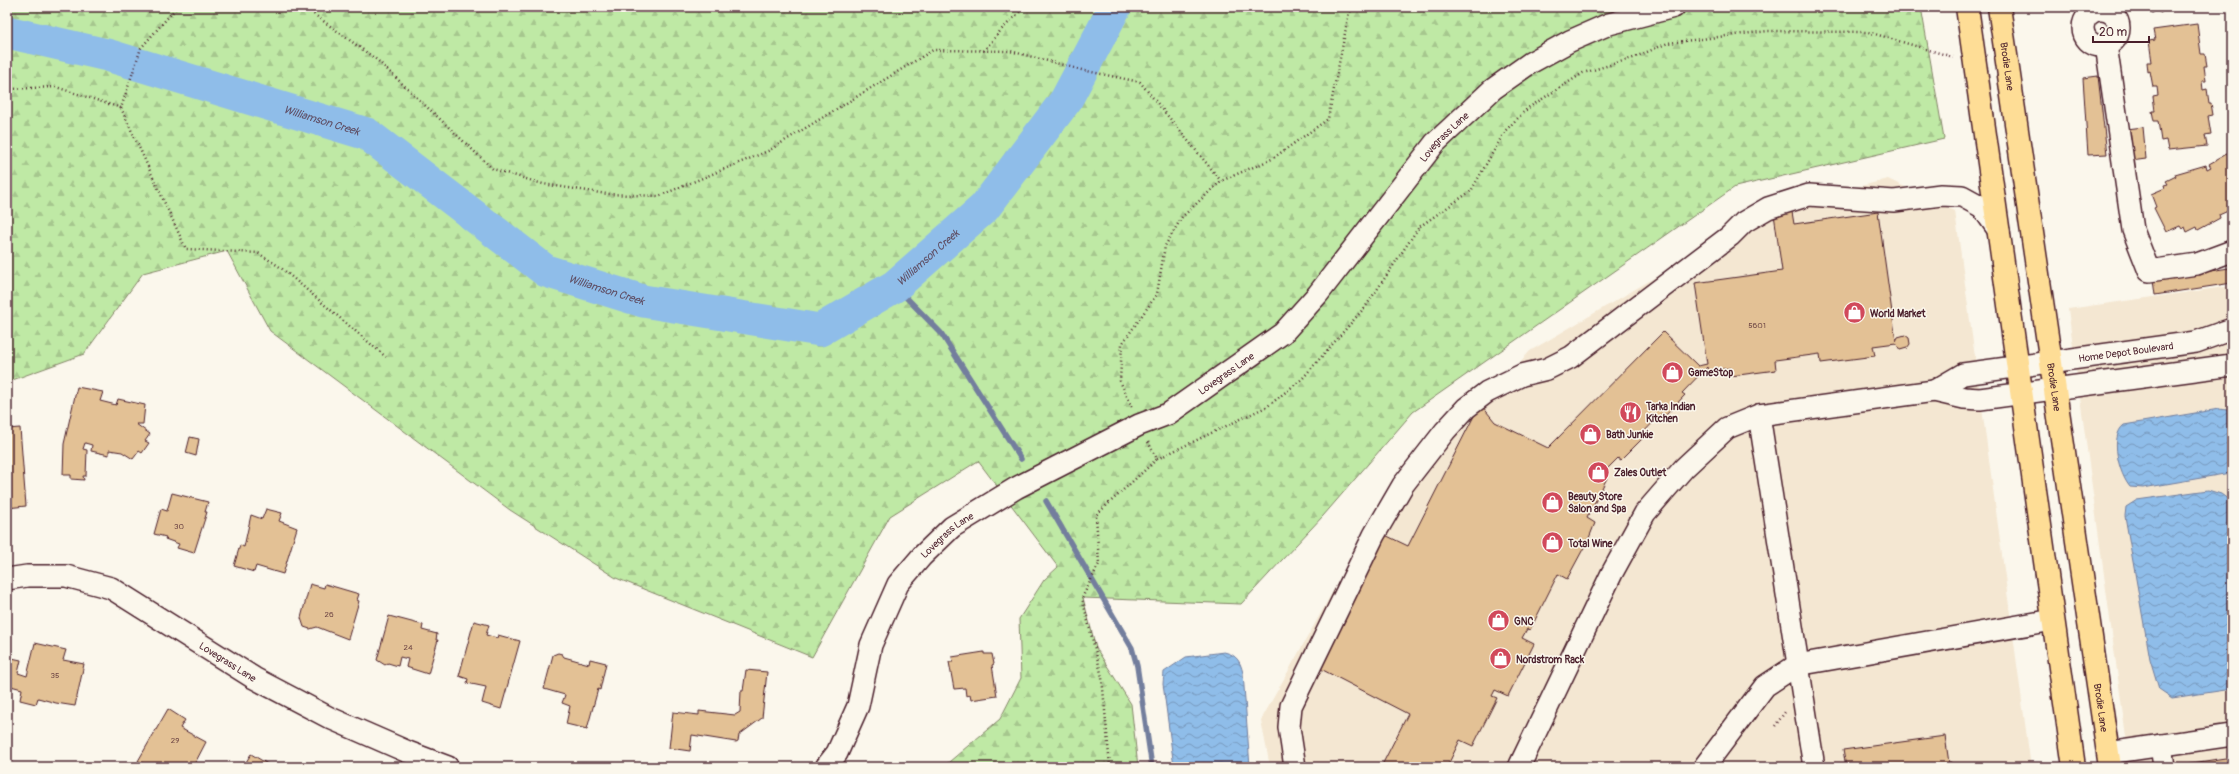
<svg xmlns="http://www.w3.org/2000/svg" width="2239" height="774" font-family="Pangolin,sans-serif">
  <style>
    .built { fill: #f4e7d2 }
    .forest { fill: url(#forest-firs); stroke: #848468 }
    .water { fill: url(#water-waves); stroke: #737e9d }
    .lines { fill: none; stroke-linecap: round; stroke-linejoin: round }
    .stream { stroke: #737e9d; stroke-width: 5.5 }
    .river { stroke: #8fbde9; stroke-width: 33 }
    .building { fill: #e3c195; stroke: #4a1f2b }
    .minor-casing { stroke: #4a1f2b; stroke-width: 24 }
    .major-casing { stroke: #4a1f2b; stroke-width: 25 }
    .path { stroke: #4a1f2b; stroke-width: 2.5; stroke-dasharray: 1 3; stroke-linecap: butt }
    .minor { stroke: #fbf7ec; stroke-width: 21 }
    .major { stroke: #fedd96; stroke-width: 22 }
    .labels { text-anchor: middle; stroke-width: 3; stroke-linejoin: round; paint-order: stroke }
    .number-label { font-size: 8px; fill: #704846 }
    .street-label { font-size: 10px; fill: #4a1f2b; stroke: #fbf7ec }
    .poi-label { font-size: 10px; font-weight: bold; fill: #4a1f2b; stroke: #fbf7ec; text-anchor: start }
    .water-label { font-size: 11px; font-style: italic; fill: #5f4e64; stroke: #fbf7ec }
  </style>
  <defs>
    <pattern id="forest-firs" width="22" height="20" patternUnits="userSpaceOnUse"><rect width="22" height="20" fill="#bfe9a5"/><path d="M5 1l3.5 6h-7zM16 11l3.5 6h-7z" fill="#a6c78e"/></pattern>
    <pattern id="water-waves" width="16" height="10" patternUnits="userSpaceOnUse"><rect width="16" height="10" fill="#8fbde9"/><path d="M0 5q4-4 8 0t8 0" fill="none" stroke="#7799bd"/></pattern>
  </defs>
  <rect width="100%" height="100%" fill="#fbf7ec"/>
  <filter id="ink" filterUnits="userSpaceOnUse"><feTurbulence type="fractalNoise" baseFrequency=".025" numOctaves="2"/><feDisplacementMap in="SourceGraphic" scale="8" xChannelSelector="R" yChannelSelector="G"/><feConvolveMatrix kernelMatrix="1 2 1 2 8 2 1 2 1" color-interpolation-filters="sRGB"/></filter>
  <g filter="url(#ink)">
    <g class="built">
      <path d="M1888,179L1955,211L2031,767H1270L1261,720L1365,534L1530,351L1770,210Z"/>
      <path d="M2232,286V767H2130L2068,309Z"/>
    </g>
    <path class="forest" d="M7,7H1921L1944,139L1735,187L1413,412L1323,516L1241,604L1083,598L1096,648L1131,704L1138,767H943L1000,719L1021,678L1019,619L1044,580L1058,567L978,461L890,516L812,657L616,578L510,510L270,331L227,251L143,273L84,354L7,382Z"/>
    <g class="water">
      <path d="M2219,409L2227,410L2232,417V471L2230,473L2143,488L2130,487C2119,474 2109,436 2124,425Z"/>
      <path d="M2208,490L2221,494L2232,502V689L2172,698L2159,689L2150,659L2125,516L2126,507L2137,500Z"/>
      <path d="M1224,652C1237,655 1240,661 1243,673L1250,767H1174L1163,684L1164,672L1186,657Z"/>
    </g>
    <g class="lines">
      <g class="stream">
        <path d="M895,286L941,333L1021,459"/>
        <path d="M1046,501L1132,648L1137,666L1152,767"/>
      </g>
      <path class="river" id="s1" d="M7,32L107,55L367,134L546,271L643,301L820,330L895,286L984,208L1066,100L1115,7"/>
    </g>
    <g class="building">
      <path d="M2140,7H2164L2161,13L2155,10L2153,13Z"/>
      <path d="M2197,24L2201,54H2205L2207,66H2204L2206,81H2202L2203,90L2207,89L2209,103H2211L2213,115L2208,116L2211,134L2205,135L2207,146L2168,150L2166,140L2161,141L2158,121H2154L2152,111H2155L2153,96L2158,95L2157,87H2153L2150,71L2148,72L2147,62H2152L2149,41L2155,40L2153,30Z"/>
      <path d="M2098,76L2107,154L2088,155L2083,78Z"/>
      <path d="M2143,127L2146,159L2131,161L2127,129Z"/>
      <path d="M2232,151V214L2230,215L2228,210L2219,214L2220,218L2198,230L2197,227L2187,232L2185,227L2182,229L2180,226L2166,232L2154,208L2156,207L2151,194L2165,188L2164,185L2168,184L2166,181L2176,176L2175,174L2206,165L2207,169L2211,167L2209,164Z"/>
      <path d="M1792,212L1794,224L1878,212L1896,341L1898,337L1905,335L1909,338L1910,344L1907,348L1900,350L1896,343L1873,346L1875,356L1821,363L1820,354L1775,360L1776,370L1731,376L1730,368L1708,371L1707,367L1682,393L1685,395L1665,416L1662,413L1639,437L1642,439L1621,460L1618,458L1601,475L1607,478L1587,518L1595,523L1589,538L1567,579L1558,574L1530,630L1527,629L1522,638L1534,644L1508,696L1495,690L1492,696L1497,698L1473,746L1460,740L1447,767H1381L1408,714L1317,667L1383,534L1408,546L1477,410L1482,406L1495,422L1548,448L1663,332L1698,366L1707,364L1695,283L1782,271L1774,214Z"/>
      <path d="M2229,268L2232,283L2155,295L2153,280Z"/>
      <path d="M77,387L103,392L100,401L116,405L118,399L145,405L143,424H136L150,434L145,441L149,443L142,453L139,451L133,459L122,452L109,450V455L91,451L92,445L85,443L83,449L87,450L86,476H83L84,480L71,479V475H63L64,444Z"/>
      <path d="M20,428L26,506L7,508V429Z"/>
      <path d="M190,437L199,439L196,456L186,453Z"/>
      <path d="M172,493L208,502L205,512H207L194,553L177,548L179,544L165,539L166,537L154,534L161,509L167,511Z"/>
      <path d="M266,509L282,513L279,521L297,528L283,574L256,566L254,572L234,566L240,545L244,547L251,515L262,519Z"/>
      <path d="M310,584L324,588L325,584L359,594L357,600L359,601L348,639L317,627L310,629L304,627L301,618Z"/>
      <path d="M389,616L423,625L422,630L437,634L436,640H438L428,674L406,667L408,659L400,657L398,666L388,663L385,665L377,660Z"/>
      <path d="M474,621L489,625L486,635L497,638L498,635L520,641L501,709L482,703L486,687L467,683L468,679L459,676Z"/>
      <path d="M35,643L66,650L63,660L84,664L75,706L56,703L38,698L36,704L20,700L22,689L7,685V657L21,660L18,673L27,676Z"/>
      <path d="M984,652V654H992L994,664L992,665L997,696L971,700L970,695L966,696L965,688L954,689L949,662H953L952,657Z"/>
      <path d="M558,653L562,654L564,657L589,664L590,659L606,663L600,690L598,689L587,729L566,724L570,706L562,703L565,695L544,689L553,655Z"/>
      <path d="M746,670L767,672L762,718L739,735L738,741L736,742L692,735L690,751L669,748L673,712L699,715V711L735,715L740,712L741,691H743Z"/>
      <path d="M168,709L185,720L180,728L206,742L193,767H146L147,765L138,761Z"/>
      <path d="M1945,736L1949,763L1952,762V767H1846L1843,750Z"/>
      <path d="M251,754L271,766L270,767H243Z"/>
      <path d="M2232,757V767H2185V764Z"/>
    </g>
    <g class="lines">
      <defs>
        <g id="minor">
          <circle cx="2101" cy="28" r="18"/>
          <path d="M2106,45L2133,230L2149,271L2197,264L2232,251"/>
          <path id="s2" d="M1934,391L1963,374L2196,342L2232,329"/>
          <path d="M1759,415L1814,767"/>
          <path id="s3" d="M7,579L27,576H66L111,588L254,678L330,718L408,752L448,767"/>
          <path d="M2161,745L2164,767"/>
          <path d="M2108,753L2232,735"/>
          <path id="s4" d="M826,767L837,753L858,706L871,645L898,584L922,556L952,527L1016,488L1139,425L1168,414L1283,333L1318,294L1435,143L1493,89L1530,63L1570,41L1609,24L1674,7"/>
          <path d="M1295,767L1289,727L1291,706L1374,535L1403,485L1445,431L1466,408L1487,392L1522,375L1547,369L1571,357L1730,236L1744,222L1768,208L1809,195L1894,201L1941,195L1962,196L1982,207L1999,231"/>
          <path d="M1519,767L1612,573L1645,513L1684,468L1727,428L1759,415L1934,391L1964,398L1980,399L2232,365"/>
          <path d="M1704,767L1765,686L1797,665L2053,620"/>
        </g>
        <g id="major">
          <path d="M1967,7L2074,767"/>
          <path id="s5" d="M1999,7L2110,767"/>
        </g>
      </defs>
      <use href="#minor" class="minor-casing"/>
      <use href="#major" class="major-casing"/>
      <g class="path">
        <path d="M304,7L377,60L493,169L543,184L607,194L659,196L768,151L933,50L1010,51L1082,70L1140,82L1221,181"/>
        <path d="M984,51L1001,30L1025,7"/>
        <path d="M7,89L56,87L121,108L141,48L177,7"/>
        <path d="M121,108L186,249L258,253L280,267L386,357"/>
        <path d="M1132,407L1120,381L1122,344L1157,294L1165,246L1182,217L1221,181L1272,159L1328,119L1349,13L1355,7"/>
        <path d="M1157,459L1268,406L1302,379L1366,306L1419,227L1471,191L1505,131L1528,108L1583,73L1633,58L1668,43L1768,31L1868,32L1953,57"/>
        <path d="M1775,726L1785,712"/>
        <path d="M1110,767L1102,677L1082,598L1099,564L1096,515L1157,459L1148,442"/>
      </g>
      <use href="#minor" class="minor"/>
      <use href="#major" class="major"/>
    </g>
  </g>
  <defs>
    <symbol id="shop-disc" viewBox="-11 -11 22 22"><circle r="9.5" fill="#d1495b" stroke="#fbf7ec"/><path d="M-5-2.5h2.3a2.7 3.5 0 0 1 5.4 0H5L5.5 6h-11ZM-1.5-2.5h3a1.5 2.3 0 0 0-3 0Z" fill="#fff"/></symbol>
    <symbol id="restaurant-disc" viewBox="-11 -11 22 22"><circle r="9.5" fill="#d1495b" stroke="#fbf7ec"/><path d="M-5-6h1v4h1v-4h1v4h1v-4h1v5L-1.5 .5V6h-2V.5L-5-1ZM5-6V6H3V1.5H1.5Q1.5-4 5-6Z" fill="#fff"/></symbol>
  </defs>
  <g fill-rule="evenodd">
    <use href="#shop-disc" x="1842" y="300" width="25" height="25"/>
    <use href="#shop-disc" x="1660" y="360" width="25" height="25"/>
    <use href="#restaurant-disc" x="1618" y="400" width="25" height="25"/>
    <use href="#shop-disc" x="1578" y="422" width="25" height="25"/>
    <use href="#shop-disc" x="1586" y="460" width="25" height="25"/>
    <use href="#shop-disc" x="1540" y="490" width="25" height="25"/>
    <use href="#shop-disc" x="1540" y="530" width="25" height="25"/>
    <use href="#shop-disc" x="1486" y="608" width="25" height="25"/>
    <use href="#shop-disc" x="1488" y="646" width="25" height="25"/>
  </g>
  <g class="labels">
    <g class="number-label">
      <text x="1757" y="328">5601</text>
      <text x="179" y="529">30</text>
      <text x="329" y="617">26</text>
      <text x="408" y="650">24</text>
      <text x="55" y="678">35</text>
      <text x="175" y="743">29</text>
    </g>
    <g class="street-label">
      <text dy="4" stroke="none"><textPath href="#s5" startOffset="60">Brodie Lane</textPath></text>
      <text dy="4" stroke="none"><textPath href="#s4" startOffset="916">Lovegrass Lane</textPath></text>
      <text dy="4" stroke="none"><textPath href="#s2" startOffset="198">Home Depot Boulevard</textPath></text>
      <text dy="4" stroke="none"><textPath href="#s4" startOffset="592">Lovegrass Lane</textPath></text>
      <text dy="4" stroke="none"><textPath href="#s5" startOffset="384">Brodie Lane</textPath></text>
      <text dy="4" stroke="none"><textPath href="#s4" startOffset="268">Lovegrass Lane</textPath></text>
      <text dy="4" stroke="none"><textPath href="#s3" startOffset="244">Lovegrass Lane</textPath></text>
      <text dy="4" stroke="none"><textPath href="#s5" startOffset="708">Brodie Lane</textPath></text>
    </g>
    <g class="poi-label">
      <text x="1870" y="317">World Market</text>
      <text x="1688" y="376">GameStop</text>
      <text x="1646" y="410">Tarka Indian<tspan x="1646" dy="12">Kitchen</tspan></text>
      <text x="1606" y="438">Bath Junkie</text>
      <text x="1614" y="476">Zales Outlet</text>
      <text x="1568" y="500">Beauty Store<tspan x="1568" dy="12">Salon and Spa</tspan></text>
      <text x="1568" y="547">Total Wine</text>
      <text x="1514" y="625">GNC</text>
      <text x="1516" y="663">Nordstrom Rack</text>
    </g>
    <g class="water-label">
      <text dy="4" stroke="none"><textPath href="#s1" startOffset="327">Williamson Creek</textPath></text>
      <text dy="4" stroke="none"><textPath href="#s1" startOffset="1011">Williamson Creek</textPath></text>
      <text dy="4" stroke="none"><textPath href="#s1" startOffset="663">Williamson Creek</textPath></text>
    </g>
  </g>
  <rect width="2239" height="774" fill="none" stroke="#fbf7ec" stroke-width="24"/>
  <rect x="12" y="12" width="2215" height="750" fill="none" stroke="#4a1f2b" stroke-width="1.5" filter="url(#ink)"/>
  <path d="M2093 36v6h56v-6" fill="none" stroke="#4a1f2b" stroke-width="2"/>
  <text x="2099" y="36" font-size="12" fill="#4a1f2b" stroke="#fbf7ec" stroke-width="3" paint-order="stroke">20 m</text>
</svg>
